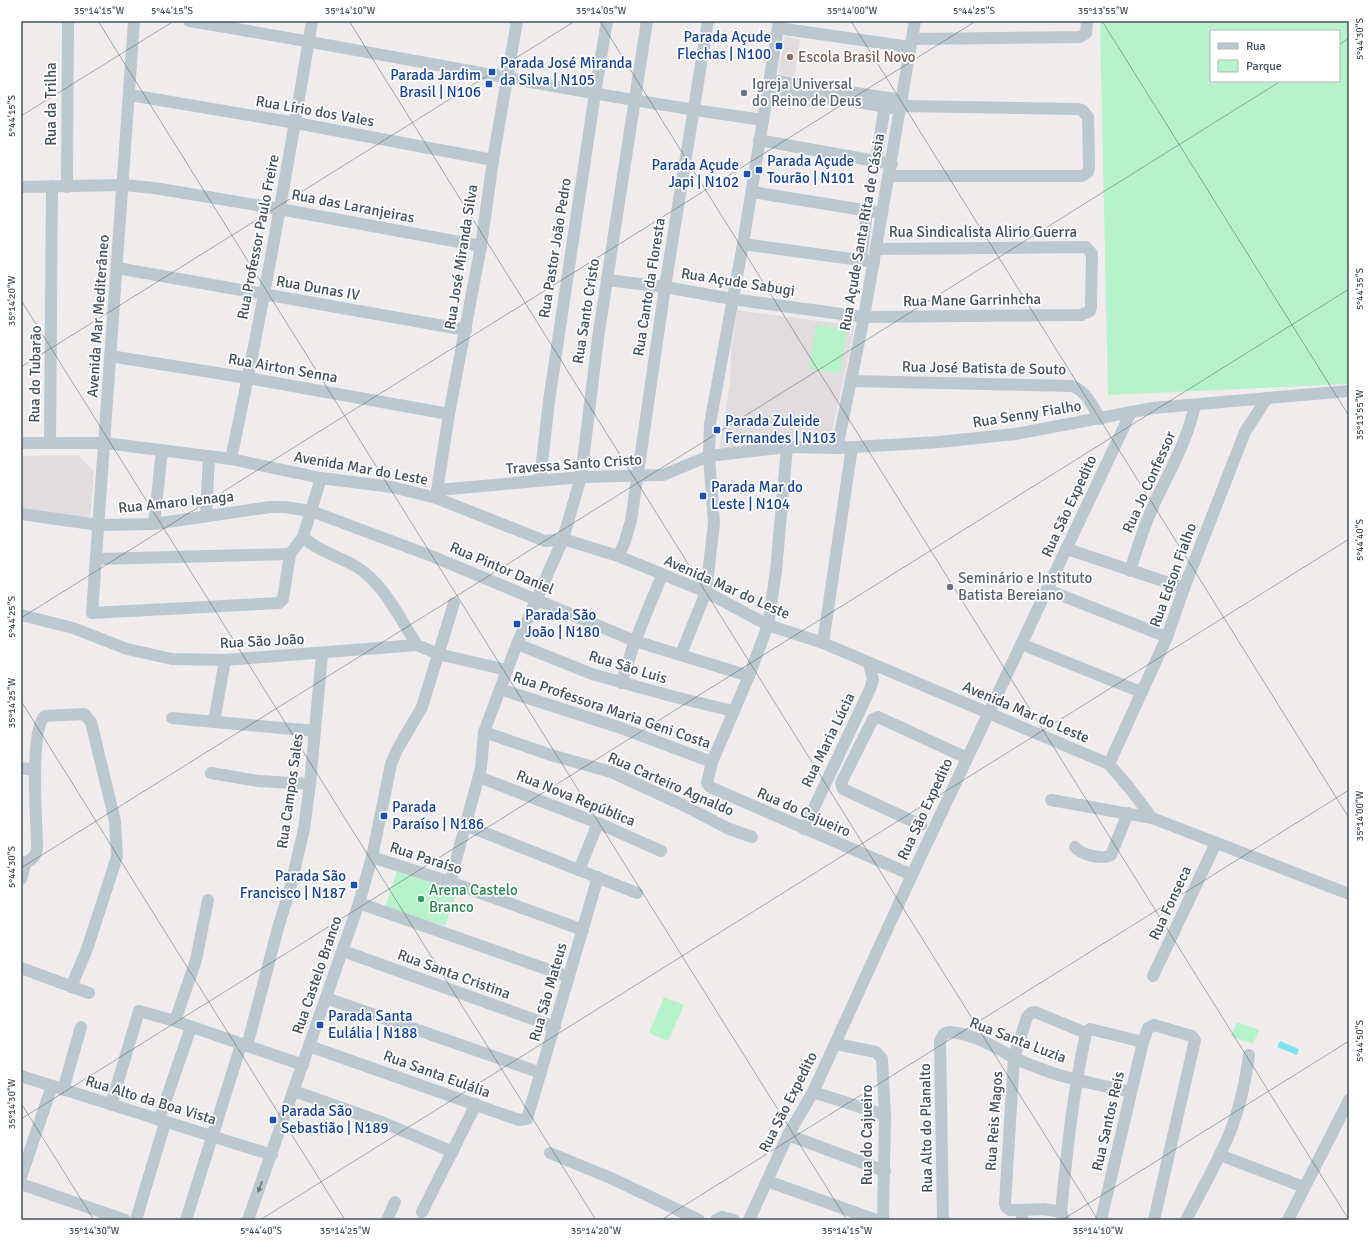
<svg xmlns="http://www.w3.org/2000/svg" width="1370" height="1241" font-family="Signika,sans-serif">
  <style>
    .education { fill: #e1ddde }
    .green { fill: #b6f2ca; fill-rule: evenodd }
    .water { fill: #7fe0f2 }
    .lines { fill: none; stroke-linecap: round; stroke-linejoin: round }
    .minor { stroke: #bbc8d0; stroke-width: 12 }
    .oneway { fill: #67757e }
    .ticks { fill: none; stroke: #43515b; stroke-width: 1; stroke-opacity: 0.45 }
    .transit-dot { fill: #1a4fb4; stroke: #fff; stroke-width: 1.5 }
    .education-dot { fill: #8d6e63; stroke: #fff; stroke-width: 1.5 }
    .worship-dot { fill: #6b7280; stroke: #fff; stroke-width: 1.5 }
    .leisure-dot { fill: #2e9e5b; stroke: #fff; stroke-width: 1.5 }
    .labels { text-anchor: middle; stroke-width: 3.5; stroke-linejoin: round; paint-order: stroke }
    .transit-label { font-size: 15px; fill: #164399; stroke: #fff; text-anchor: start }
    .education-label { font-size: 15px; fill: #785e54; stroke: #fff; text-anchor: start }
    .worship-label { font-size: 15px; fill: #5b616d; stroke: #fff; text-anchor: start }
    .street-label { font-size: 15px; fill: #43515b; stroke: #fff }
    .leisure-label { font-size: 15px; fill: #27864d; stroke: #fff; text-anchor: start }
    .neatline { fill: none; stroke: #43515b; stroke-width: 1.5 }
    .ticks-label { font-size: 10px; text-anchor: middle; fill: #43515b }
  </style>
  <rect width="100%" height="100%" fill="#f0ecec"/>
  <g class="education">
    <path d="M785,37L800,39L795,77L778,74Z"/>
    <path d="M737,310L855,326L829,445L719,450L730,383L731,352Z"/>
    <path d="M78,455L94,471L90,518L21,510V456Z"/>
  </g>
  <g class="green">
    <path d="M1100,21H1349V384L1108,395ZM1211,31H1339V81H1211Z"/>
    <path d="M816,325L847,329L840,373L809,369Z"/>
    <path d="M397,871L457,891L445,926L385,907Z"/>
    <path d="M664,997L684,1005L668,1041L649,1033Z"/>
    <path d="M1237,1022L1259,1030L1253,1044L1231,1036Z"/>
  </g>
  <path class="water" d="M1280,1041L1299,1049L1297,1055L1277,1047Z"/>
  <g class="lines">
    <g class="minor">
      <path d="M134,21L92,613L279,603L283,599L290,554L303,537L321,478"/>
      <path d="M189,21C380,52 570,93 763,120"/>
      <path d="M778,28L910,47"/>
      <path d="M912,39L1080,37L1086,33L1087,21"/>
      <path d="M770,80L902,100L905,106"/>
      <path d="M768,88L900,109L905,106L1078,109L1082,110L1088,117L1089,167L1088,172L1082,176H889"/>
      <path d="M130,95L296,123L493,160"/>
      <path d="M759,140L892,164"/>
      <path d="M876,161L886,99"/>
      <path d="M21,187L124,185L154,188L280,209L481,246"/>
      <path d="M67,187L68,21"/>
      <path d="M752,192L882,213"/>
      <path d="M743,244L874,262"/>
      <path d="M861,260L867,211"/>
      <path d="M117,268L466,330"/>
      <path d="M607,280L665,287L732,299L864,317L1081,315L1090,311L1091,307L1092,254L1086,247L876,249"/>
      <path d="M110,356L248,378L449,414"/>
      <path d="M852,381L1072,386C1087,392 1092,405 1100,419"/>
      <path d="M21,443H105L231,459L321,478L392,487L436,498L545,541L563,539L618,556L706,592L768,625L823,643L1109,764L1131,790L1152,818L1349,894"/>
      <path d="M50,443L52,186"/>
      <path d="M787,447L776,571L768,625L749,676L712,762L707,783L710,787L912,875"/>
      <path d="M837,448L864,317L915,21"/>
      <path d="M231,459C262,313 288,167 312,21"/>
      <path d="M540,480L549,401L595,93L607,21"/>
      <path d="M438,490L581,477L663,475L709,456L787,447L837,448L939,442L1015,434L1153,408L1349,391"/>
      <path d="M436,497L449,414L481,246L493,160L517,21"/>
      <path d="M21,514L99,525L154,524L270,507H284L311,511L434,557L635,641L749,676"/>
      <path d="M206,516L209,457"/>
      <path d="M154,524L162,450"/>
      <path d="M303,537C319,552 339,556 357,567C384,584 400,619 417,645"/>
      <path d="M1067,549L1184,588"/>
      <path d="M618,556L624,544L631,521L665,287L708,21"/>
      <path d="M96,559L290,554"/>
      <path d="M1130,571C1137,549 1144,526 1154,504C1170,470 1187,442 1195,405"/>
      <path d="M1048,590L1167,637"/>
      <path d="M21,615L73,628L127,649L172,659L225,660L417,645L438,654L507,670"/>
      <path d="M823,643L852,447"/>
      <path d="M517,644L592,674L671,696L733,711"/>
      <path d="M1021,644L1141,692"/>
      <path d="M681,654L706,592L714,523L709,456L710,424L743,244L779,21"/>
      <path d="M621,683L635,641L662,575"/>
      <path d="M500,689L618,727L712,762"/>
      <path d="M172,718L315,731"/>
      <path d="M214,722L225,660"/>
      <path d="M484,732L551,755L611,772L683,805L727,828L752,837"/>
      <path d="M1109,764L1167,637L1184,588L1245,432L1267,398"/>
      <path d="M21,768L35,770"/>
      <path d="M211,773L258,781L310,784"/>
      <path d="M479,777L598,823L661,851"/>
      <path d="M1051,800L1152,818"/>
      <path d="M465,825L637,893"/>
      <path d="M921,825L843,789L841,783L873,719L878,717L967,758"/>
      <path d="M804,829L870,689L873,680L869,663"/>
      <path d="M1075,847C1081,855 1103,860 1111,855L1128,813"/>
      <path d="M372,857L450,882L583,930"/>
      <path d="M21,862C30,863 35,858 37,849C37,826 29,728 45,716L84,714L91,722L115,821L117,857L87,949L71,987"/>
      <path d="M579,870L598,823"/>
      <path d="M21,879L26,862"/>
      <path d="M450,882L481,768L484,732L517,644L563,539L581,477L598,338L647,21"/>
      <path d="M359,903L569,977"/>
      <path d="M343,951L555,1027"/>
      <path d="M21,968L89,993"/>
      <path d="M1153,976L1216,843"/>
      <path d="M326,998L541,1073"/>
      <path d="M175,1021L196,960L208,900"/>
      <path d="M836,1044L876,1052L882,1059L885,1115L883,1220"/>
      <path d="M247,1046L278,928L290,889L304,829L310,784L322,654"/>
      <path d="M309,1046L519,1120L527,1119L598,877"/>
      <path d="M21,1076L272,1155"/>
      <path d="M63,1090L81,1027"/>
      <path d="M294,1091L384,1123L453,1152"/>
      <path d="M813,1092L885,1115"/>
      <path d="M111,1105L139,1011L175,1021L303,1065"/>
      <path d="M159,1120L191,1027"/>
      <path d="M788,1135L885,1171"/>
      <path d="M550,1153L613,1179L699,1220"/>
      <path d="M1220,1155L1304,1187"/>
      <path d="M21,1177L52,1086"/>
      <path d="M767,1181L876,1220"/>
      <path d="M21,1184L125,1220"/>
      <path d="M1023,1210L1044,1209L1061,1212"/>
      <path d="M422,1212L476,1104"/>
      <path d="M136,1220L165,1123"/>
      <path d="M186,1220L241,1045"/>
      <path d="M248,1220L359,903L372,857L391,764L397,750L422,707L454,603"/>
      <path d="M387,1220L395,1202"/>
      <path d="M716,1220L722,1217L734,1220"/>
      <path d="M749,1220L788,1135L813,1092L912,875L1131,412"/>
      <path d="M943,1220L940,1041C942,1036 944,1032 950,1032C973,1034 993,1046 1013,1057C1023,1063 1036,1067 1047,1071C1074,1081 1103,1085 1130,1092"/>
      <path d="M1022,1220L1023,1210H1010L1006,1207L1005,1203L1014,1058L1027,1017L1031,1013L1035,1012L1086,1033"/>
      <path d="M1064,1220L1061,1212C1067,1151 1073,1092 1086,1033L1090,1029L1143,1042"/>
      <path d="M1101,1220L1143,1042L1148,1028L1154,1025L1192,1036L1195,1040L1154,1220"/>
      <path d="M1186,1220C1202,1189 1220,1159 1232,1127C1241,1103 1246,1079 1249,1055"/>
      <path d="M1288,1220L1349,1100"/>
    </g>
  </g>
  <defs><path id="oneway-solid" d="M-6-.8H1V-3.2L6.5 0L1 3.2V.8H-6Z"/></defs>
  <use class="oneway" href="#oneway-solid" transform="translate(260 1187) rotate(110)"/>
  <path class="ticks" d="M98,21L847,1220M349,21L1098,1220M600,21L1349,1220M851,21L1349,818M1102,21L1349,416M1339,45L1349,38M21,116L174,21M21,300L596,1220M21,367L575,21M21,618L976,21M21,701L345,1220M21,868L1281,81M21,1103L94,1220M21,1119L1349,289M260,1220L1349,539M661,1220L1349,790M1062,1220L1349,1041"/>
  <g class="transit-dot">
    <rect x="775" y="42" width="8" height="8" rx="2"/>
    <rect x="488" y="68" width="8" height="8" rx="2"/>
    <rect x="485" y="80" width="8" height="8" rx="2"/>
    <rect x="755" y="166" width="8" height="8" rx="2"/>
    <rect x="743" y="170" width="8" height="8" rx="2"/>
    <rect x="713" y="426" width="8" height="8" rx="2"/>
    <rect x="699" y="492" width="8" height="8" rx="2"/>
    <rect x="513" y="620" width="8" height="8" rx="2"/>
    <rect x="380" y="812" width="8" height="8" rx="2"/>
    <rect x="350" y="881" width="8" height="8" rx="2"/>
    <rect x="316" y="1021" width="8" height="8" rx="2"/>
    <rect x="269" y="1116" width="8" height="8" rx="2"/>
  </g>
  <circle class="education-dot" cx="790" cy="57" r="4"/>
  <g class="worship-dot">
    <circle cx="744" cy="93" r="4"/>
    <circle cx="950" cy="587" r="4"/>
  </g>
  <circle class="leisure-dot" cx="421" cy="899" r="4"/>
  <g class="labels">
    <g class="transit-label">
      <text x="771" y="42" text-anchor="end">Parada Açude<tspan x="771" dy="17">Flechas | N100</tspan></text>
      <text x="500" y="68">Parada José Miranda<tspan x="500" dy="17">da Silva | N105</tspan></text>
      <text x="481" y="80" text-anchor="end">Parada Jardim<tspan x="481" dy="17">Brasil | N106</tspan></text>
      <text x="767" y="166">Parada Açude<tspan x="767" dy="17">Tourão | N101</tspan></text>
      <text x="739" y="170" text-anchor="end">Parada Açude<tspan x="739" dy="17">Japi | N102</tspan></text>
      <text x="725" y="426">Parada Zuleide<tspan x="725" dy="17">Fernandes | N103</tspan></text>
      <text x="711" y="492">Parada Mar do<tspan x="711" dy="17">Leste | N104</tspan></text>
      <text x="525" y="620">Parada São<tspan x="525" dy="17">João | N180</tspan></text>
      <text x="392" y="812">Parada<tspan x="392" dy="17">Paraíso | N186</tspan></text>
      <text x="346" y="881" text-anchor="end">Parada São<tspan x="346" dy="17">Francisco | N187</tspan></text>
      <text x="328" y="1021">Parada Santa<tspan x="328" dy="17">Eulália | N188</tspan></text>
      <text x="281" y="1116">Parada São<tspan x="281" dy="17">Sebastião | N189</tspan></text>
    </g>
    <g class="education-label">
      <text x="798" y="62">Escola Brasil Novo</text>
    </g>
    <g class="worship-label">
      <text x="752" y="89">Igreja Universal<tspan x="752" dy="17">do Reino de Deus</tspan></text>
      <text x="958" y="583">Seminário e Instituto<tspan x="958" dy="17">Batista Bereiano</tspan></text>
    </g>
    <g class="street-label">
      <text transform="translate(51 104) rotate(-90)" y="5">Rua da Trilha</text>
      <text transform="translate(315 111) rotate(10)" y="5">Rua Lírio dos Vales</text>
      <text transform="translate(353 206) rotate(11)" y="5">Rua das Laranjeiras</text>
      <text transform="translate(862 232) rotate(-80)" y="5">Rua Açude Santa Rita de Cássia</text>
      <text x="983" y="237">Rua Sindicalista Alirio Guerra</text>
      <text transform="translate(258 237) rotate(-79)" y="5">Rua Professor Paulo Freire</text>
      <text transform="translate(555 248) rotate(-81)" y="5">Rua Pastor João Pedro</text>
      <text transform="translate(461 257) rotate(-81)" y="5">Rua José Miranda Silva</text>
      <text transform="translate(738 282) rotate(9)" y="5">Rua Açude Sabugi</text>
      <text transform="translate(649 287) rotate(-81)" y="5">Rua Canto da Floresta</text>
      <text transform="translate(318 288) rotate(10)" y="5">Rua Dunas IV</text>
      <text transform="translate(972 300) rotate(-1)" y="5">Rua Mane Garrinhcha</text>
      <text transform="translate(586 311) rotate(-81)" y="5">Rua Santo Cristo</text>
      <text transform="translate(98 316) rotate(-86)" y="5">Avenida Mar Mediterâneo</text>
      <text transform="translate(283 368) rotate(10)" y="5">Rua Airton Senna</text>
      <text transform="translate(984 368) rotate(1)" y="5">Rua José Batista de Souto</text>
      <text transform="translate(35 374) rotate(-89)" y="5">Rua do Tubarão</text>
      <text transform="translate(1027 414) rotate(-9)" y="5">Rua Senny Fialho</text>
      <text transform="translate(574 464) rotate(-4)" y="5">Travessa Santo Cristo</text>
      <text transform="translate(361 468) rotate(10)" y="5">Avenida Mar do Leste</text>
      <text transform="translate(1149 482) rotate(-66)" y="5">Rua Jo Confessor</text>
      <text transform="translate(176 502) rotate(-6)" y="5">Rua Amaro Ienaga</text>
      <text transform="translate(1069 506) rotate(-65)" y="5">Rua São Expedito</text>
      <text transform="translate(502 568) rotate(23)" y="5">Rua Pintor Daniel</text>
      <text transform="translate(1173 575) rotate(-70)" y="5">Rua Edson Fialho</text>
      <text transform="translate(727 587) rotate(24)" y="5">Avenida Mar do Leste</text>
      <text transform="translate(262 641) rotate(-3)" y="5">Rua São João</text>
      <text transform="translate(628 667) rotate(17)" y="5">Rua São Luis</text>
      <text transform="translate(612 710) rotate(19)" y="5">Rua Professora Maria Geni Costa</text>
      <text transform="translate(1026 712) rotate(23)" y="5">Avenida Mar do Leste</text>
      <text transform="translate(828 740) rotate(-64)" y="5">Rua Maria Lúcia</text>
      <text transform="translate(671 784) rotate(24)" y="5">Rua Carteiro Agnaldo</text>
      <text transform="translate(290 791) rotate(-82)" y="5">Rua Campos Sales</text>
      <text transform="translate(576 798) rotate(22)" y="5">Rua Nova República</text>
      <text transform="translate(925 809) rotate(-65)" y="5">Rua São Expedito</text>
      <text transform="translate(804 812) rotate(24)" y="5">Rua do Cajueiro</text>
      <text transform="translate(426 858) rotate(18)" y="5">Rua Paraíso</text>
      <text transform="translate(1170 903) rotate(-65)" y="5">Rua Fonseca</text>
      <text transform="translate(454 974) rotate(20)" y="5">Rua Santa Cristina</text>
      <text transform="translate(317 975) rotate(-71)" y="5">Rua Castelo Branco</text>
      <text transform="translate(548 992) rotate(-74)" y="5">Rua São Mateus</text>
      <text transform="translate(1018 1040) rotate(21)" y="5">Rua Santa Luzia</text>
      <text transform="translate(437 1074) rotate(20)" y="5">Rua Santa Eulália</text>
      <text transform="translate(151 1100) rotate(17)" y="5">Rua Alto da Boa Vista</text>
      <text transform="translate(788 1102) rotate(-63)" y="5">Rua São Expedito</text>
      <text transform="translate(994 1121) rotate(-86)" y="5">Rua Reis Magos</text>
      <text transform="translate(1108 1121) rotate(-77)" y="5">Rua Santos Reis</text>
      <text transform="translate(926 1128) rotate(-91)" y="5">Rua Alto do Planalto</text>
      <text transform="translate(867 1135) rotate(-90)" y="5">Rua do Cajueiro</text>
    </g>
    <g class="leisure-label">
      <text x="429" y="895">Arena Castelo<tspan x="429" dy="17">Branco</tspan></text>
    </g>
  </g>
  <rect width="1370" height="1241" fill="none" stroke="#ffffff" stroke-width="44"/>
  <rect x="1210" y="30" width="130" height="52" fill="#ffffff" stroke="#b4b9bd"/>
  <rect x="1218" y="43" width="20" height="6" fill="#bbc8d0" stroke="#b4b9bd"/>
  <text x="1246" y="50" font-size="12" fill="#43515b">Rua</text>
  <rect x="1218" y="60" width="20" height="12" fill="#b6f2ca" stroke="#b4b9bd"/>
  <text x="1246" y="70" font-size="12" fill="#43515b">Parque</text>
  <rect x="22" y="22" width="1326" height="1197" class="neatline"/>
  <g class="ticks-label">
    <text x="99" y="14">35°14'15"W</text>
    <text x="172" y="14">5°44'15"S</text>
    <text x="350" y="14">35°14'10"W</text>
    <text x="601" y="14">35°14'05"W</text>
    <text x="852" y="14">35°14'00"W</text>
    <text x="974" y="14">5°44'25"S</text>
    <text x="1103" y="14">35°13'55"W</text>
    <text transform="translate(1359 39) rotate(-90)" y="4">5°44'30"S</text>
    <text transform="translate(11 116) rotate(-90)" y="4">5°44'15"S</text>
    <text transform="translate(1359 289) rotate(-90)" y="4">5°44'35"S</text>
    <text transform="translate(11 301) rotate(-90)" y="4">35°14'20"W</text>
    <text transform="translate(1359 415) rotate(-90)" y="4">35°13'55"W</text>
    <text transform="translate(1359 540) rotate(-90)" y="4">5°44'40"S</text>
    <text transform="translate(11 617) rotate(-90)" y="4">5°44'25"S</text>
    <text transform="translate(11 703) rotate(-90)" y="4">35°14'25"W</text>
    <text transform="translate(1359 816) rotate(-90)" y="4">35°14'00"W</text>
    <text transform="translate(11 867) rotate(-90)" y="4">5°44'30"S</text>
    <text transform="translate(1359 1041) rotate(-90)" y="4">5°44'50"S</text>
    <text transform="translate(11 1104) rotate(-90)" y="4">35°14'30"W</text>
    <text x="94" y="1234">35°14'30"W</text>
    <text x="261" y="1234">5°44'40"S</text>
    <text x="345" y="1234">35°14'25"W</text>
    <text x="596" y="1234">35°14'20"W</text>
    <text x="847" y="1234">35°14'15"W</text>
    <text x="1098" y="1234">35°14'10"W</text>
  </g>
</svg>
